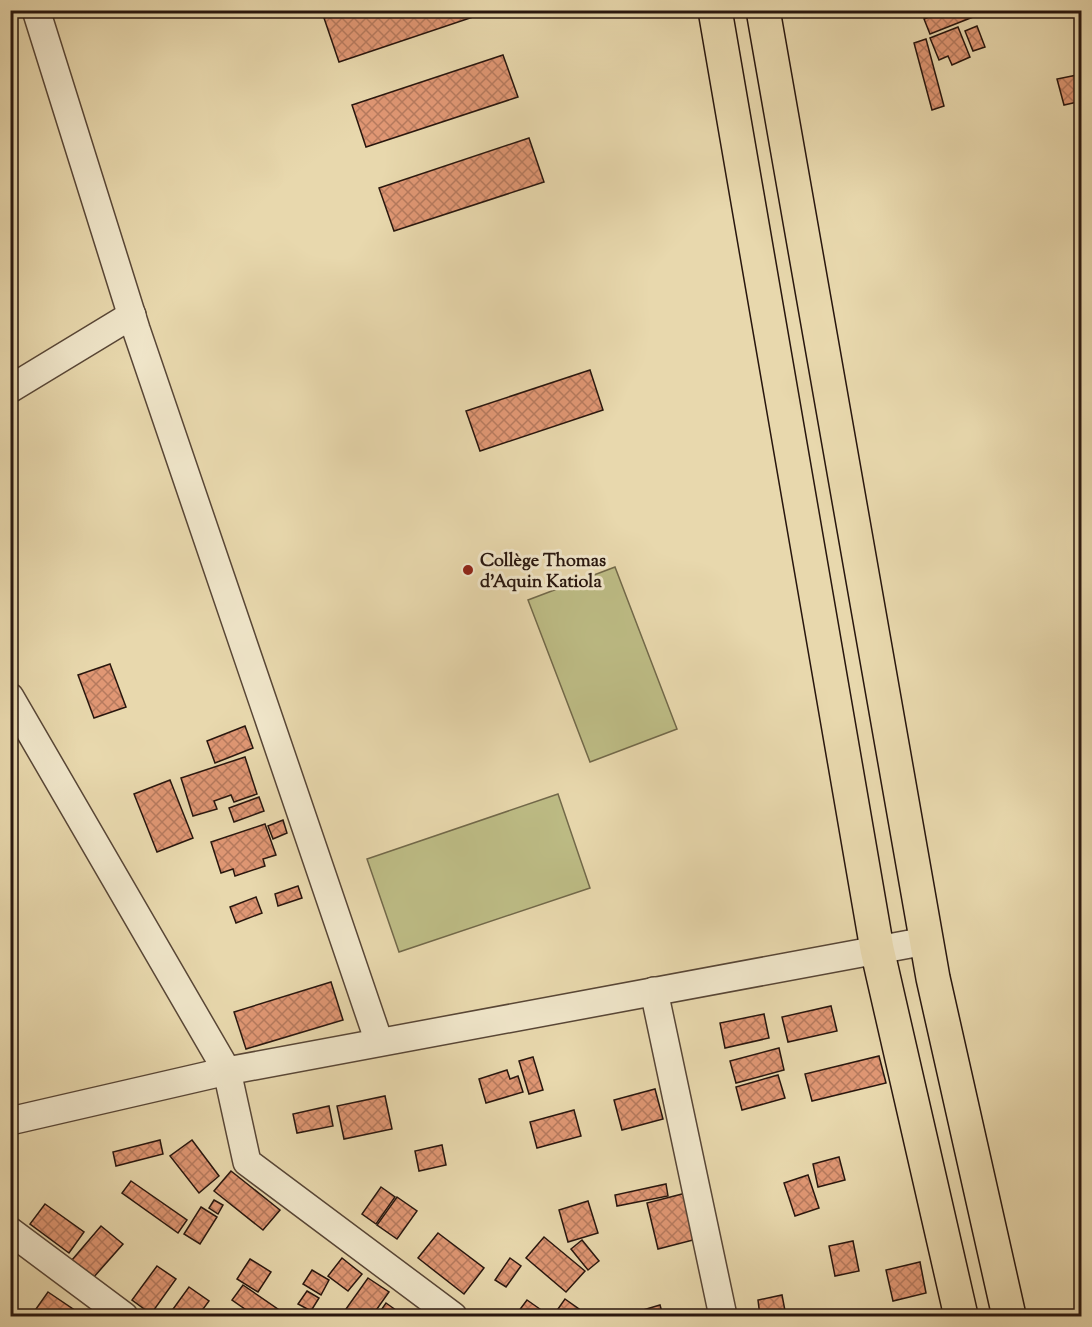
<svg xmlns="http://www.w3.org/2000/svg" width="1092" height="1327" font-family="'Sorts Mill Goudy',serif">
  <style>
    .grass { fill: #bdbc85; stroke: #72694a; stroke-width: 1.5 }
    .building { fill: url(#building-cross-hatch); stroke: #28160e; stroke-width: 1.5 }
    .lines { fill: none; stroke-linecap: round; stroke-linejoin: round }
    .minor-casing { stroke: #584636; stroke-width: 30 }
    .trunk-casing { stroke: #28160e; stroke-width: 36 }
    .minor { stroke: #f0e6ca; stroke-width: 27 }
    .trunk { stroke: #e8d8ad; stroke-width: 33 }
    .poi-dot { fill: #8f2418; stroke: #f0e6ca; stroke-width: 2 }
    .labels { text-anchor: middle; stroke-width: 6; stroke-linejoin: round; paint-order: stroke }
    .poi-label { font-size: 18px; font-weight: bold; fill: #28160e; stroke: #f0e6ca; text-anchor: start }
  </style>
  <defs>
    <pattern id="building-cross-hatch" width="8" height="8" patternUnits="userSpaceOnUse" patternTransform="scale(1.5)"><rect width="8" height="8" fill="#e09774"/><path d="M0 0l8 8M0 8l8-8" fill="none" stroke="#b67a5e"/></pattern>
  </defs>
  <rect width="100%" height="100%" fill="#e8d8ad"/>
  <filter id="stains"><feTurbulence type="fractalNoise" baseFrequency=".00333" numOctaves="4"/><feColorMatrix values="0 0 0 0 .2 0 0 0 0 .09 0 0 0 0 .02 0 0 0 .5 -.17"/></filter>
  <radialGradient id="worn" r=".72"><stop offset=".6" stop-color="#630" stop-opacity="0"/><stop offset="1" stop-color="#630" stop-opacity=".3"/></radialGradient>
  <g class="grass">
    <path d="M615,567L677,729L590,762L528,600Z"/>
    <path d="M558,794L590,888L399,952L367,859Z"/>
  </g>
  <g class="building">
    <path d="M348,10H488V12L339,62L324,18Z"/>
    <path d="M947,10H970L973,17L930,34L924,19Z"/>
    <path d="M977,26L985,47L973,51L965,31Z"/>
    <path d="M958,27L970,57L952,65L948,56L939,60L930,38Z"/>
    <path d="M926,39L944,106L932,110L914,43Z"/>
    <path d="M503,55L518,97L366,147L352,105Z"/>
    <path d="M1082,74V101L1064,105L1057,79Z"/>
    <path d="M529,138L544,182L394,231L379,188Z"/>
    <path d="M590,370L603,410L480,451L466,411Z"/>
    <path d="M110,664L126,707L94,718L78,675Z"/>
    <path d="M245,726L253,748L215,763L207,741Z"/>
    <path d="M245,757L257,794L234,802L231,795L214,801L217,809L193,816L181,778Z"/>
    <path d="M170,780L193,838L157,852L134,794Z"/>
    <path d="M259,797L264,811L234,822L229,808Z"/>
    <path d="M283,820L287,833L273,839L268,826Z"/>
    <path d="M265,824L276,855L263,859L265,866L235,876L233,869L221,873L211,842Z"/>
    <path d="M298,886L302,898L278,906L275,894Z"/>
    <path d="M256,897L262,913L236,923L230,907Z"/>
    <path d="M331,982L343,1020L246,1049L234,1012Z"/>
    <path d="M831,1006L837,1031L788,1042L782,1017Z"/>
    <path d="M764,1014L769,1038L725,1048L720,1023Z"/>
    <path d="M779,1048L784,1070L736,1083L730,1061Z"/>
    <path d="M879,1056L886,1083L812,1101L805,1074Z"/>
    <path d="M533,1057L543,1090L529,1094L519,1061Z"/>
    <path d="M507,1070L510,1079L518,1076L523,1092L486,1103L479,1079Z"/>
    <path d="M778,1075L785,1098L742,1110L736,1087Z"/>
    <path d="M655,1089L663,1119L622,1130L614,1100Z"/>
    <path d="M385,1096L392,1129L344,1139L337,1106Z"/>
    <path d="M329,1106L333,1126L297,1133L293,1114Z"/>
    <path d="M574,1110L581,1136L537,1148L530,1122Z"/>
    <path d="M160,1140L163,1154L116,1166L113,1152Z"/>
    <path d="M192,1140L219,1176L199,1193L170,1156Z"/>
    <path d="M442,1145L446,1165L419,1171L415,1151Z"/>
    <path d="M839,1157L845,1180L818,1187L813,1164Z"/>
    <path d="M231,1171L280,1210L263,1230L214,1191Z"/>
    <path d="M808,1175L819,1208L795,1216L784,1183Z"/>
    <path d="M131,1181L187,1220L178,1233L122,1193Z"/>
    <path d="M666,1184L668,1196L617,1206L615,1195Z"/>
    <path d="M381,1187L395,1197L376,1224L362,1214Z"/>
    <path d="M686,1193L697,1239L658,1249L647,1203Z"/>
    <path d="M397,1197L417,1211L397,1239L377,1225Z"/>
    <path d="M214,1200L223,1205L218,1214L209,1208Z"/>
    <path d="M588,1201L598,1233L568,1242L559,1210Z"/>
    <path d="M45,1204L84,1232L69,1253L30,1224Z"/>
    <path d="M201,1207L217,1217L200,1244L184,1234Z"/>
    <path d="M101,1226L123,1244L93,1278L72,1260Z"/>
    <path d="M438,1233L484,1268L464,1294L418,1258Z"/>
    <path d="M544,1237L585,1271L566,1292L526,1258Z"/>
    <path d="M582,1240L599,1261L588,1270L571,1249Z"/>
    <path d="M853,1241L859,1271L835,1276L829,1246Z"/>
    <path d="M342,1258L362,1274L348,1291L328,1276Z"/>
    <path d="M510,1258L521,1266L506,1287L495,1280Z"/>
    <path d="M250,1259L271,1272L258,1292L237,1279Z"/>
    <path d="M920,1262L926,1293L893,1301L886,1270Z"/>
    <path d="M157,1266L176,1279L151,1314L132,1300Z"/>
    <path d="M312,1270L329,1280L321,1295L303,1284Z"/>
    <path d="M368,1278L389,1292L372,1316H341Z"/>
    <path d="M243,1285L288,1316H255L232,1300Z"/>
    <path d="M189,1287L209,1301L198,1316H168Z"/>
    <path d="M307,1291L319,1298L311,1311L298,1304Z"/>
    <path d="M48,1292L73,1309L68,1316H31Z"/>
    <path d="M782,1295L786,1316H760L758,1300Z"/>
    <path d="M565,1299L579,1309L574,1316H553Z"/>
    <path d="M527,1300L547,1314L545,1316H515Z"/>
    <path d="M386,1303L403,1315L402,1316H377Z"/>
    <path d="M660,1305L663,1316H626V1315Z"/>
  </g>
  <g class="lines">
    <defs>
      <g id="minor">
        <path d="M36,10L136,329L379,1042"/>
        <path d="M10,389L132,315"/>
        <path d="M10,697L227,1071L247,1162L453,1316"/>
        <path d="M654,991L723,1316"/>
        <path d="M10,1121L227,1071L926,941"/>
        <path d="M10,1231L124,1316"/>
      </g>
      <g id="trunk">
        <path d="M715,10L877,949L961,1316"/>
        <path d="M763,10L933,978L1009,1316"/>
      </g>
    </defs>
    <use href="#minor" class="minor-casing"/>
    <use href="#trunk" class="trunk-casing"/>
    <use href="#minor" class="minor"/>
    <use href="#trunk" class="trunk"/>
  </g>
  <circle class="poi-dot" cx="468" cy="570" r="6"/>
  <g class="labels">
    <g class="poi-label">
      <text x="480" y="566">Collège Thomas<tspan x="480" dy="21">d'Aquin Katiola</tspan></text>
    </g>
  </g>
  <rect width="1092" height="1327" fill="none" stroke="#e8d8ad" stroke-width="36"/>
  <rect x="12" y="12" width="1068" height="1303" fill="none" stroke="#28160e" stroke-width="3"/>
  <rect x="18" y="18" width="1056" height="1291" fill="none" stroke="#28160e" stroke-width="1.5"/>
  <rect width="100%" height="100%" filter="url(#stains)"/>
  <rect width="100%" height="100%" fill="url(#worn)"/>
</svg>
